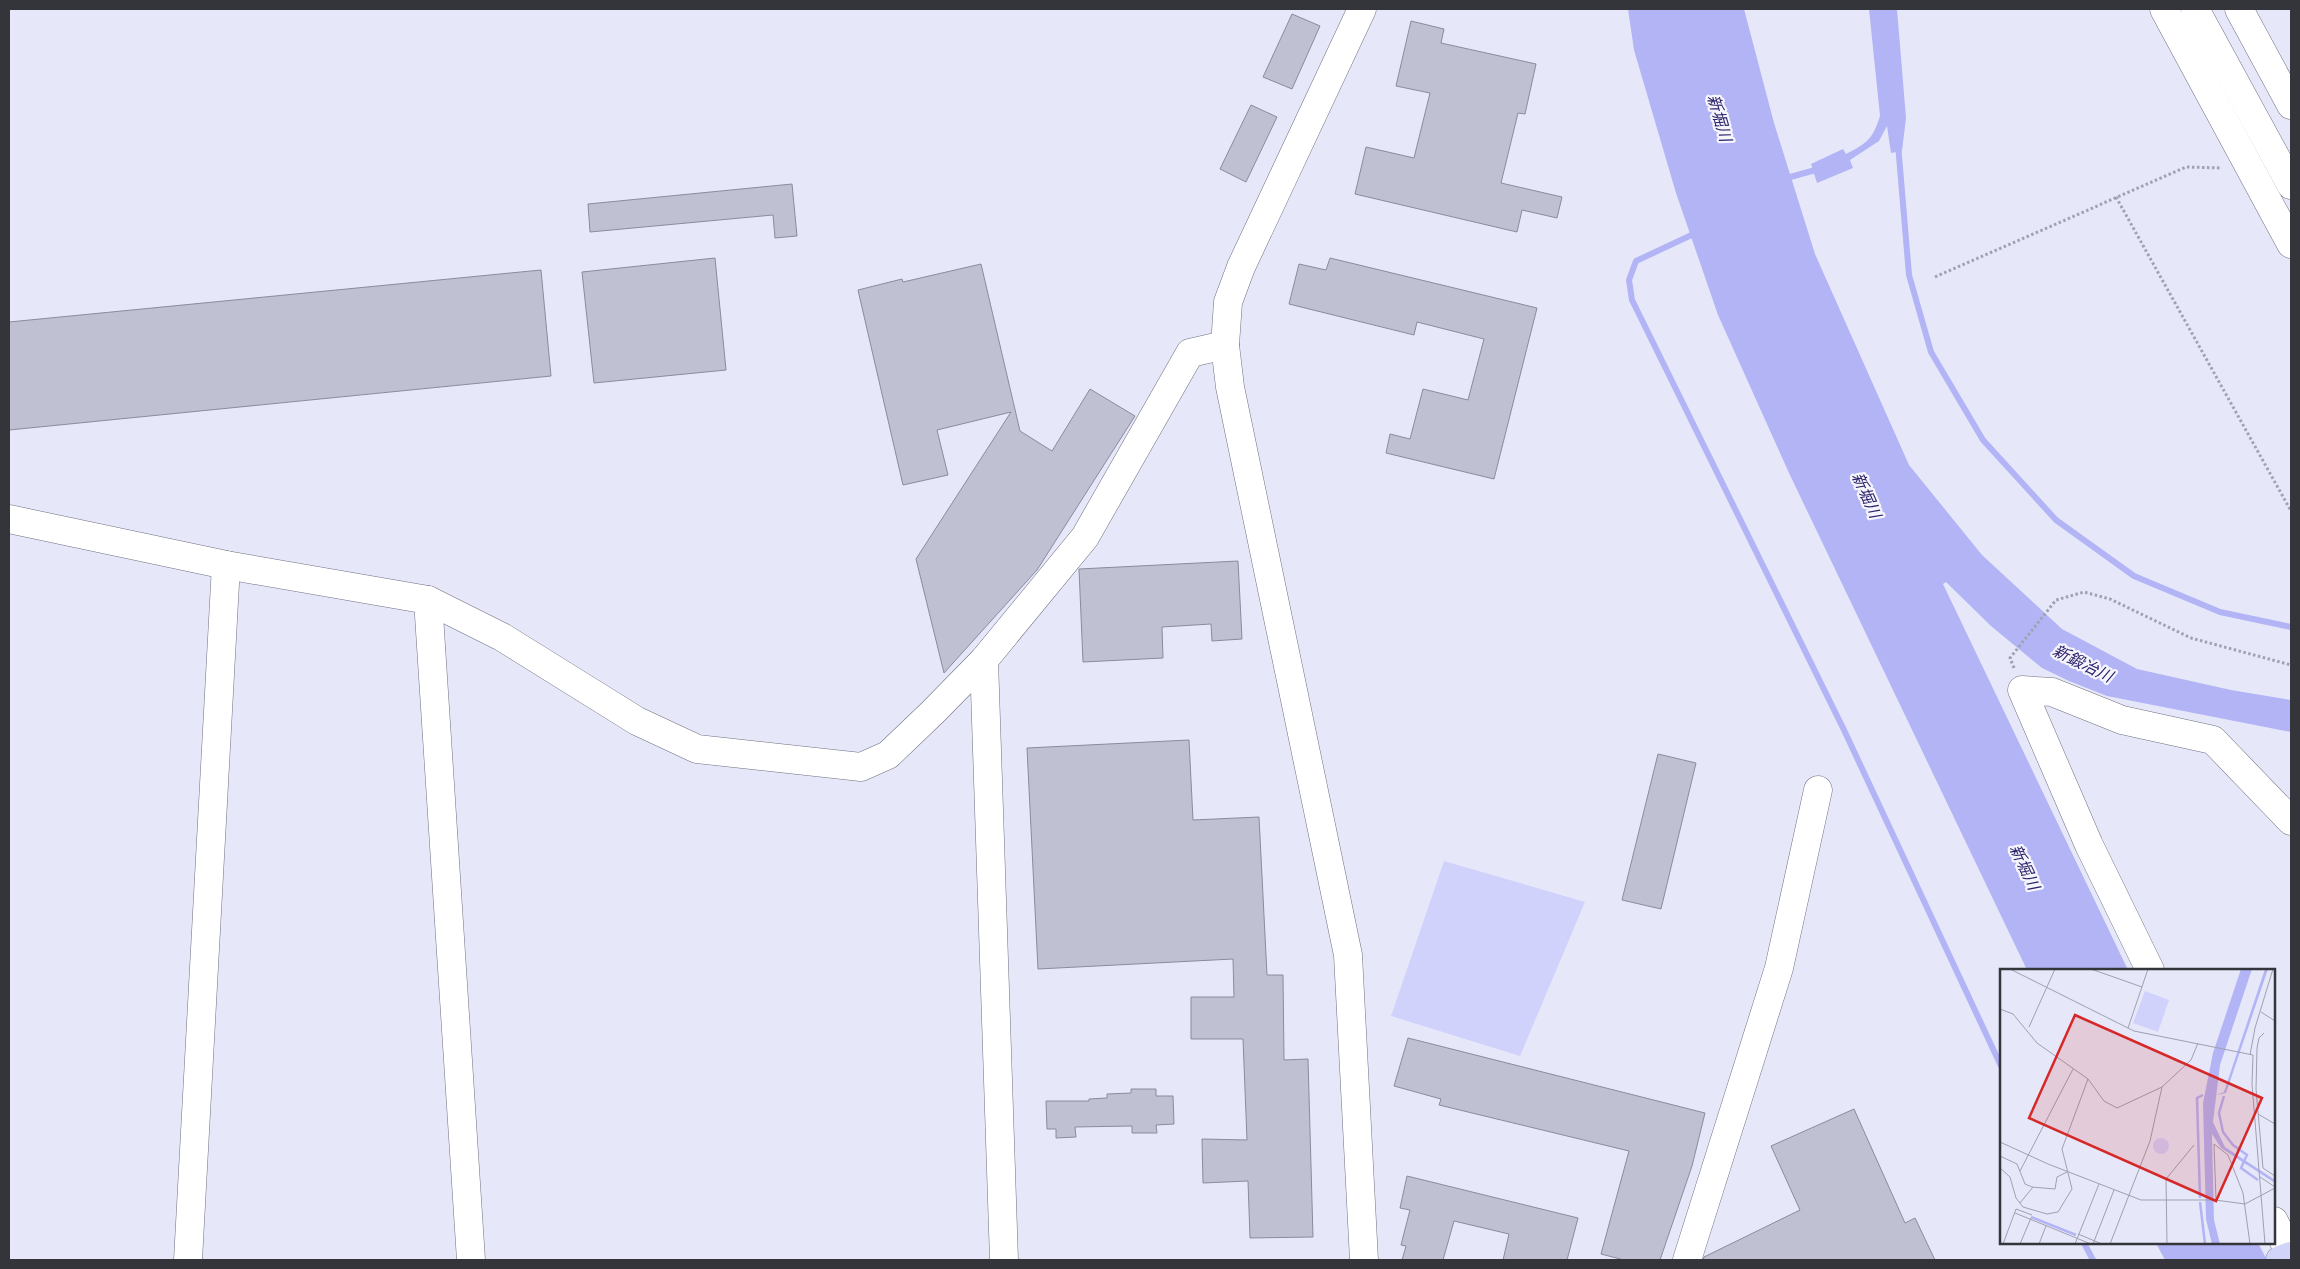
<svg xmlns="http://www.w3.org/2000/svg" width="2300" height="1269" font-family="'Source Sans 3','Noto Sans JP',sans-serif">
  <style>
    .green { fill: #d0d2fc }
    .water { fill: #b2b4f5 }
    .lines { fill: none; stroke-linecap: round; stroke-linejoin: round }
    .stream { stroke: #b2b4f5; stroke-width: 6 }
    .building { fill: #bfc0d2; stroke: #8a8b9c }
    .minor-casing { stroke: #6f7080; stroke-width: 29 }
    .major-casing { stroke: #8788b3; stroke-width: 29 }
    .path { stroke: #a0a2af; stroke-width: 3; stroke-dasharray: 2.5 2.5; stroke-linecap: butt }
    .minor { stroke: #fff; stroke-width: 28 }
    .major { stroke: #d1d3f8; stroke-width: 28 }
    .labels { text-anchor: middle; stroke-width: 4.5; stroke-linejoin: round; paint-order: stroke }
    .water-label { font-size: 16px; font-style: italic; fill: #2b216a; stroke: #f5f6fd }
    .inset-river { fill: none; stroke: #b2b4f5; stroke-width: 2.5 }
    .inset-road { fill: none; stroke: #9fa0ae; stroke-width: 1 }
    .view { fill: #d62828; fill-opacity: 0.15; stroke: #d62828; stroke-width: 2.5 }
    .inset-edge { fill: none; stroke: #34343b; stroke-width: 2.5 }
  </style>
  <rect width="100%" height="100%" fill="#e6e8fa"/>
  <path class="green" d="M1444,861L1585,902L1520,1056L1391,1016Z"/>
  <g class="water">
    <path d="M1628,9H1744L1774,123L1815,254L1909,465L1982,555L2062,629L2137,669L2231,690L2291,700V732L2107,696L2069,681L2042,668L1991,626L1946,582L1943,584L2128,970H2027L1789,473L1718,315L1676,193L1634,50Z"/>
    <path d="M1869,9H1897L1906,118L1902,151L1891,153L1887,126L1879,141L1850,160L1853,168L1817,183L1811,164L1843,149L1846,154C1867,143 1873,139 1880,116Z"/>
    <path d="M2156,1243H2258L2267,1260H2165Z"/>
  </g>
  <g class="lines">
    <g class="stream">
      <path d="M1898,144L1909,275L1931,352L1983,440L2056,520L2134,576L2220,612L2291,627"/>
      <path d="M1783,179L1819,169"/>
      <path d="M1698,232L1636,261L1629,280L1632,300L1844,730L2001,1066"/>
      <path d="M2084,1243L2093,1260"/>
    </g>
  </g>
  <g class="building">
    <path d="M1292,14L1320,26L1292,89L1263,77Z"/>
    <path d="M1411,21L1444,29L1441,43L1536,64L1525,114L1518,113L1501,183L1562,197L1557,218L1522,210L1517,232L1355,194L1366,147L1414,158L1430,93L1396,86Z"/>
    <path d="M1251,105L1277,117L1246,182L1220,169Z"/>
    <path d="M792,184L797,236L775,238L773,215L590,232L588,204Z"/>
    <path d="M715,258L726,370L594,383L582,272Z"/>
    <path d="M1330,258L1537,308L1494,479L1386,453L1390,434L1410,439L1423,389L1468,400L1484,339L1417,322L1414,335L1289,304L1299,264L1326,270Z"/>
    <path d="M981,264L1020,431L1052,451L1090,389L1135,416L1037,570L944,673L916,559L1011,412L937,430L948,475L903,485L858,290L902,279L903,282Z"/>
    <path d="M541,270L551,376L9,430V322Z"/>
    <path d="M1238,561L1242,639L1212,641L1211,624L1162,627L1163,658L1083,662L1079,569Z"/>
    <path d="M1189,740L1193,820L1259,817L1267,975H1283L1284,1060L1308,1059L1313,1237L1250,1238L1248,1181L1203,1183L1202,1139L1247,1140L1243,1039H1191V997H1234L1233,959L1038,969L1027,748Z"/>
    <path d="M1658,754L1696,763L1661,909L1622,900Z"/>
    <path d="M1408,1038L1705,1113L1692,1166L1660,1260H1624L1601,1254L1629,1151L1439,1105L1441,1099L1394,1086Z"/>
    <path d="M1131,1089H1156V1096H1173L1174,1124L1156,1125L1157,1133H1132V1126L1075,1127L1076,1137L1056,1138V1129H1047L1046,1101H1089V1099L1107,1098V1094L1131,1093Z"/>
    <path d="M1854,1109L1905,1223L1915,1218L1935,1260H1703L1704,1257L1800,1210L1771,1146Z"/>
    <path d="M1407,1176L1578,1218L1567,1260H1503L1509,1234L1454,1221L1443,1260H1402L1406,1246L1401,1245L1410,1210L1400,1208Z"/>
  </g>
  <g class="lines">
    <defs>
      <g id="minor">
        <path d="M1362,9L1241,267L1228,302L1225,345L1230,387L1348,955L1364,1260"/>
        <path d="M2164,9L2291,244"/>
        <path d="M2195,9L2291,185"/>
        <path d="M2239,9L2291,105"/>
        <path d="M9,519L226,565L428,600L502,637L637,721L697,749L861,767L888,755L933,712L984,660L1085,537L1190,353L1225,345"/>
        <path d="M428,600L471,1260"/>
        <path d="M984,660L1004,1260"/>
        <path d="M2150,970L2089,845L2022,690L2052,692L2122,720L2213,740L2291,821"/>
        <path d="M2274,1221L2291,1256"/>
        <path d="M188,1260L226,565"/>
        <path d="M1687,1260L1779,968L1818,790"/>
      </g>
      <path id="major" d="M2280,1260L2291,1256"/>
    </defs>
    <use href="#minor" class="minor-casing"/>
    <use href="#major" class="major-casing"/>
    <g class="path">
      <path d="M2116,197L2291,511"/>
      <path d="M1935,277L2186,167L2222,168"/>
      <path d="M2014,668L2010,658L2056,600L2084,592L2110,599L2191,638L2291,665"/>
    </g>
    <use href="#minor" class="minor"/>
    <use href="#major" class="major"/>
  </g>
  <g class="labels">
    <g class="water-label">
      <text transform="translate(1720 118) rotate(74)" y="6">新堀川</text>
      <text transform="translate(1867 495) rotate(66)" y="6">新堀川</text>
      <text transform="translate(2083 663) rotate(26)" y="6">新鍛冶川</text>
      <text transform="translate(2025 867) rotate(65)" y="6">新堀川</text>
    </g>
  </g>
  <g transform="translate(2000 969)">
    <rect width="275" height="275" fill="#e6e8fa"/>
    <path d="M145,22L169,31L158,63L133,54ZM153 177a8 8 0 1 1 16 0a8 8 0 1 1-16 0Z" fill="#d0d2fc"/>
    <path d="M241,0H252L220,96L213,153L225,178L275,211V214L221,179L212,165L214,251L220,275H212L206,250L203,134L213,84ZM265,0H268L226,124L216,126L224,123Z" fill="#b2b4f5"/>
    <path class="inset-river" d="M224,127L219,144L223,163L233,176L247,186L241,199L258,211M200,229L197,129L203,126M200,233L205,275M31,248L76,266"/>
    <path class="inset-road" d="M10,0L134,62L253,86M91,0L142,18M0,40L13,45L37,74L88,110L104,132L117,139L162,118M261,43L275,52M29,58L55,0M128,59L148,0M264,64L259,69L257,79L256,120L263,199L275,207M250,86L255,59L273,0M253,86L252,115L265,275M258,145L275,155M0,173L48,195L141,231H215L245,235L275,219M214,175L228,186L243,224L250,275M214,175L216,231M0,187L17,195L25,215L32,218L55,220L57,208L67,203M0,199L10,208L16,229L23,238L47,245L58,243L72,220L62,180L88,110M20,202L73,100M260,208L275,218M20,234L33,218M15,244L91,275M78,265L102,275M3,275L16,240L32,246M20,275L31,249M39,275L46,257M75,275L99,215M93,275L114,221M110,275L150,172L162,118L191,91L198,74M167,275L166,210L194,176"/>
    <path class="view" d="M75,46L262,129L216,232L29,149Z"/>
    <rect width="275" height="275" class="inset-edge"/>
  </g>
  <rect width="2300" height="1269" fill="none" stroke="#34343b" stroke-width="20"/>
</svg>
